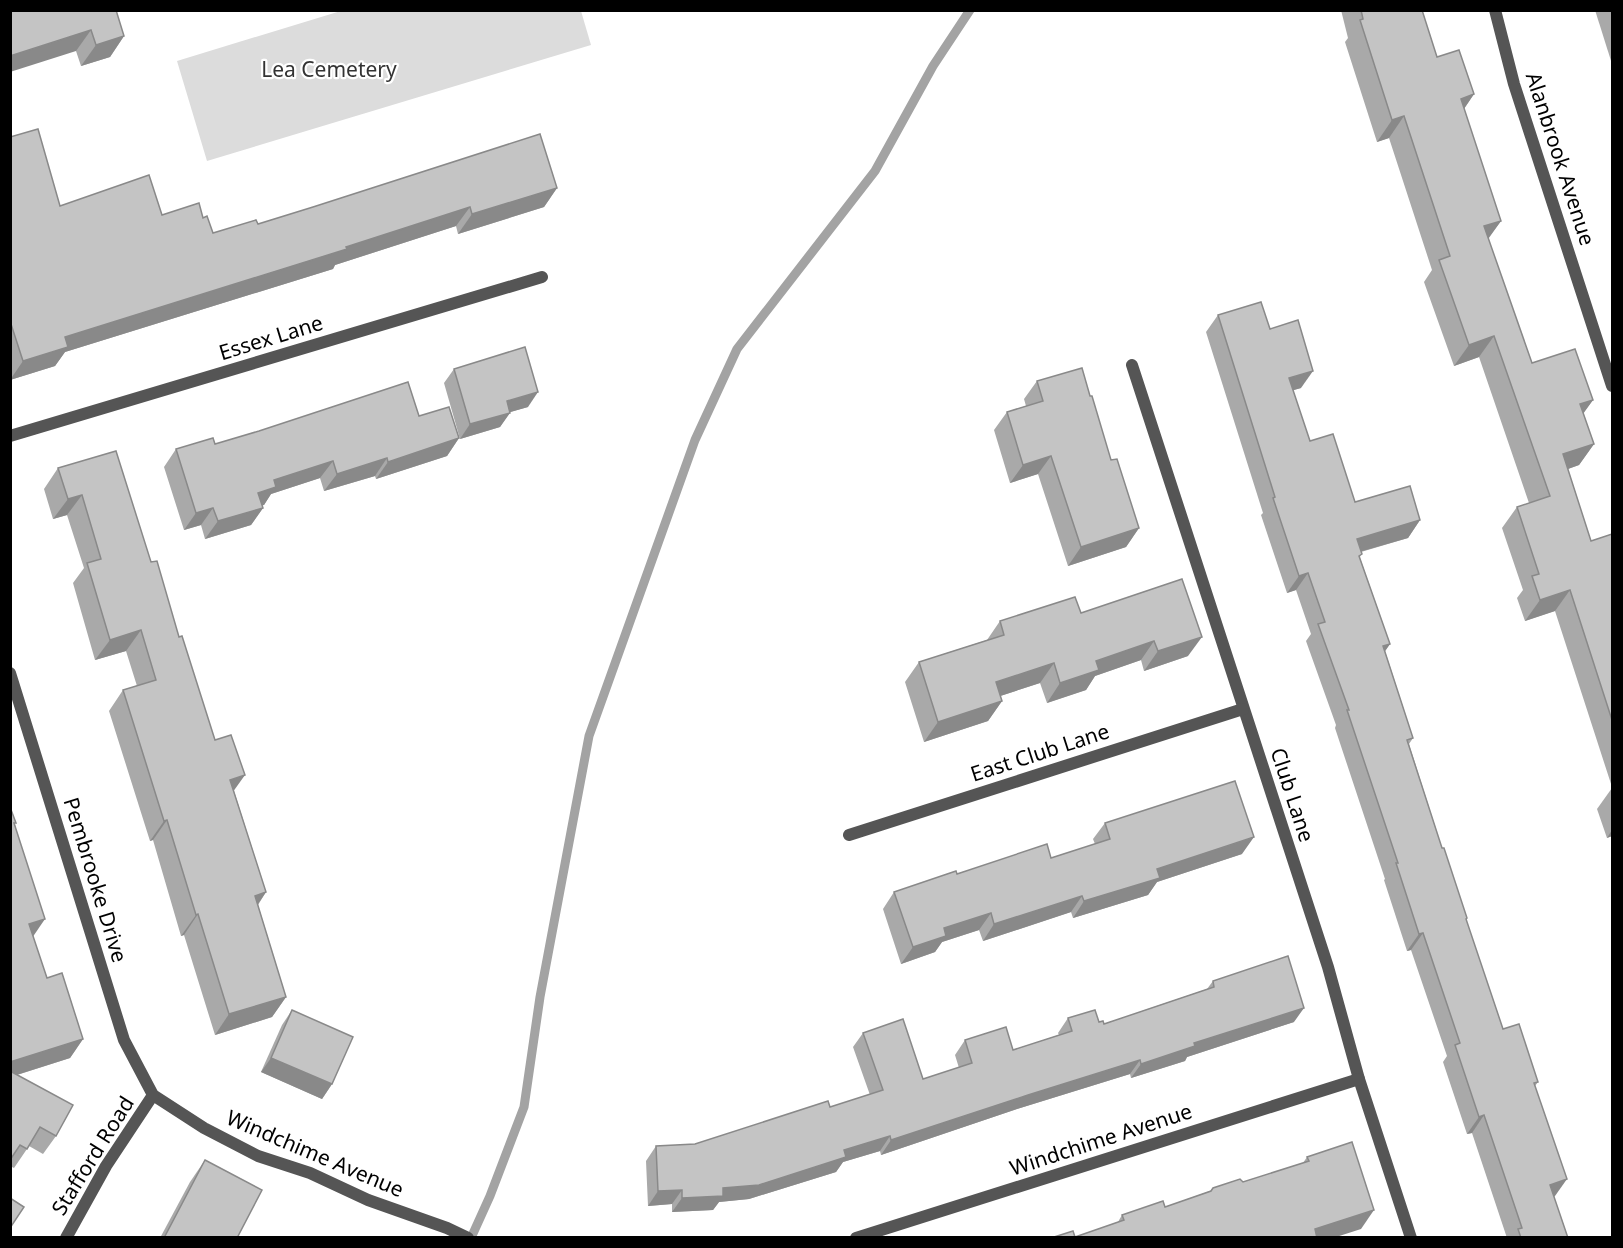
<svg xmlns="http://www.w3.org/2000/svg" width="1623" height="1248" font-family="'Noto Sans',sans-serif">
  <style>
    .green { fill: #dcdcdc }
    .lines { fill: none; stroke-linecap: round; stroke-linejoin: round }
    .stream { stroke: #a3a3a3; stroke-width: 9 }
    .minor { stroke: #555; stroke-width: 12 }
    .wall { fill: #a9a9a9 }
    .shaded-wall { fill: #898989 }
    .building { fill: #c4c4c4; stroke: #898989; stroke-width: 1.5 }
    .labels { text-anchor: middle; stroke-width: 4.5; stroke-linejoin: round; paint-order: stroke }
    .park-label { font-size: 21px; fill: #333; stroke: #fff }
    .street-label { font-size: 21px; fill: #000; stroke: #fff }
  </style>
  <rect width="100%" height="100%" fill="#fff"/>
  <path class="green" d="M344,10L581,11L591,45L207,161L177,61Z"/>
  <g class="lines">
    <path class="stream" d="M471,1238L490,1196L524,1107L540,997L589,736L695,440L737,349L875,171L933,66L970,10"/>
    <g class="minor">
      <path d="M1495,10L1514,84L1612,386"/>
      <path d="M1132,365L1328,967L1359,1079L1411,1238"/>
      <path d="M10,436L542,277"/>
      <path d="M10,673L124,1040L153,1095L204,1128L258,1156L310,1173L368,1200L447,1228L468,1238"/>
      <path d="M849,835L1243,709"/>
      <path d="M66,1238L106,1166L153,1095"/>
      <path d="M856,1238L1359,1079"/>
    </g>
  </g>
  <g class="wall">
    <path d="M10,10L124,36L110,57L81,66L76,51Z"/>
    <path d="M1341,10H1422L1437,57L1474,94L1464,109L1501,221L1488,238L1532,363L1593,400L1583,413L1594,444L1579,465L1568,469L1591,541L1612,534V787L1555,611L1525,621L1517,598L1523,590L1502,528L1517,507L1529,503L1479,357L1454,366L1424,282L1432,270L1389,138L1377,142L1345,42L1348,38Z"/>
    <path d="M1595,10H1612V64Z"/>
    <path d="M10,137L60,206L203,218L213,233L258,224L557,188L544,207L458,234L456,226L335,265L333,269L65,352L55,366L10,380Z"/>
    <path d="M1218,315L1270,329L1301,388L1293,390L1310,441L1355,502L1420,520L1408,538L1361,552L1360,558L1390,644L1385,651L1413,738L1409,744L1442,848L1467,918L1466,920L1503,1029L1538,1082L1535,1086L1555,1196L1554,1197L1568,1238H1507L1472,1133L1467,1134L1443,1062L1447,1056L1411,950L1407,951L1384,880L1385,879L1335,728L1336,725L1306,641L1311,634L1296,590L1287,593L1261,515L1263,513L1206,332Z"/>
    <path d="M454,369L528,407L510,412L500,427L460,439L444,383Z"/>
    <path d="M1037,381L1090,396L1111,460L1139,528L1126,547L1068,566L1038,474L1010,483L994,430L1007,412L1026,406L1024,399Z"/>
    <path d="M419,416L459,438L447,456L376,479L375,476L324,491L320,478L271,494L264,505H262L263,508L251,525L205,539L201,525L184,530L164,467L176,449Z"/>
    <path d="M58,468L151,562L179,637L215,740L234,791L266,892L258,905L286,997L272,1017L215,1035L184,935L181,936L153,840L150,841L109,711L123,690L137,686L126,651L95,660L73,583L84,568L67,515L53,519L44,489Z"/>
    <path d="M1182,579L1188,656L1144,671L1141,660L1095,676L1086,690L1047,703L1040,683L1000,696L1002,701L988,721L924,742L905,682L919,662L987,640L1000,621L1081,613Z"/>
    <path d="M1612,788V836L1607,838L1597,809Z"/>
    <path d="M10,807L15,824L33,937L47,978L83,1039L70,1058L17,1075L56,1136L43,1154L29,1146L14,1168L10,1166Z"/>
    <path d="M1105,823L1242,854L1157,882L1148,895L1073,918L1071,912L983,941L979,930L942,942L935,952L901,964L883,909L894,892L957,874L1051,858L1095,844L1093,839Z"/>
    <path d="M1213,981L1294,1022L1187,1057L1185,1061L1131,1078L1130,1074L1017,1109L881,1155L880,1151L843,1162L836,1172L749,1199L719,1202L713,1210L672,1212V1204L648,1206L646,1161L656,1146L695,1144L830,1107L870,1095L853,1047L863,1033L923,1079L959,1068L955,1055L965,1040L1013,1050L1059,1035L1058,1033L1068,1018L1099,1022L1104,1024L1207,989Z"/>
    <path d="M292,1010L332,1084L322,1099L261,1072L282,1025Z"/>
    <path d="M1307,1157L1361,1229L1075,1237L1118,1222L1122,1215L1165,1207L1210,1191L1213,1188L1243,1182L1303,1163Z"/>
    <path d="M205,1160L237,1238H160L190,1182Z"/>
  </g>
  <g class="shaded-wall">
    <path d="M91,30L76,51L10,72V56Z"/>
    <path d="M124,36L110,57L81,66L96,45Z"/>
    <path d="M1474,94L1459,116L1461,99Z"/>
    <path d="M1404,116L1389,138L1377,142L1392,120Z"/>
    <path d="M557,188L544,207L458,234L472,214Z"/>
    <path d="M470,207L456,226L335,265L333,269L65,352L55,366L10,380L23,361L65,337Z"/>
    <path d="M1501,221L1486,242L1484,226Z"/>
    <path d="M1494,336L1479,357L1454,366L1469,345Z"/>
    <path d="M1313,371L1301,388L1277,395L1289,378Z"/>
    <path d="M538,392L528,407L497,416L507,401Z"/>
    <path d="M1593,400L1578,421L1580,404Z"/>
    <path d="M510,413L500,427L460,439L470,424Z"/>
    <path d="M459,438L447,456L376,479L388,462Z"/>
    <path d="M1594,444L1579,465L1548,476L1563,454Z"/>
    <path d="M1051,456L1038,474L1010,483L1023,465Z"/>
    <path d="M387,458L375,476L324,491L337,474Z"/>
    <path d="M333,461L320,478L271,494L264,505L246,510L258,493L274,480Z"/>
    <path d="M82,495L67,515L53,519L68,499Z"/>
    <path d="M213,508L201,525L184,530L196,513Z"/>
    <path d="M263,508L251,525L205,539L218,521Z"/>
    <path d="M1420,520L1408,538L1345,556L1357,539Z"/>
    <path d="M1139,528L1126,547L1068,566L1081,547Z"/>
    <path d="M1308,573L1296,590L1287,593L1299,576Z"/>
    <path d="M1570,590L1555,611L1525,621L1540,600Z"/>
    <path d="M141,630L126,651L95,660L110,640Z"/>
    <path d="M1202,637L1188,656L1144,671L1158,651Z"/>
    <path d="M1154,641L1141,660L1095,676L1086,690L1047,703L1060,683L1096,661Z"/>
    <path d="M1390,644L1378,661L1383,646Z"/>
    <path d="M1054,663L1040,683L982,702L996,682Z"/>
    <path d="M1002,701L988,721L924,742L938,722Z"/>
    <path d="M245,775L230,796V780Z"/>
    <path d="M167,820L153,840L150,841L164,821Z"/>
    <path d="M1612,830V836L1607,838Z"/>
    <path d="M1254,837L1242,854L1157,882L1148,895L1073,918L1084,901L1157,869Z"/>
    <path d="M266,892L252,913L255,896Z"/>
    <path d="M1082,896L1071,912L983,941L994,924Z"/>
    <path d="M991,913L979,930L942,942L935,952L901,964L913,947L944,928Z"/>
    <path d="M198,914L184,935L181,936L196,915Z"/>
    <path d="M45,919L32,938L29,924Z"/>
    <path d="M1423,933L1411,950L1407,951L1419,934Z"/>
    <path d="M286,997L272,1017L215,1035L229,1014Z"/>
    <path d="M1304,1008L1294,1022L1187,1057L1185,1061L1131,1078L1141,1064L1194,1043Z"/>
    <path d="M83,1039L70,1058L10,1077V1062Z"/>
    <path d="M271,1058L332,1084L322,1099L261,1072Z"/>
    <path d="M1140,1060L1130,1074L1017,1109L881,1155L891,1140L1028,1095Z"/>
    <path d="M1484,1115L1472,1133L1467,1134L1479,1117Z"/>
    <path d="M890,1136L880,1151L843,1162L836,1172L749,1199L719,1202L713,1210L672,1212L682,1198L723,1188Z"/>
    <path d="M1567,1179L1555,1196L1538,1202L1550,1185Z"/>
    <path d="M682,1190L672,1204L648,1206L658,1191Z"/>
    <path d="M1374,1210L1361,1229L1333,1238H1309L1315,1229Z"/>
  </g>
  <g class="building">
    <path d="M10,10H116L124,36L96,45L91,30L10,56Z"/>
    <path d="M1361,10H1422L1437,57L1459,50L1474,94L1461,99L1501,221L1484,226L1532,363L1575,349L1593,400L1580,404L1594,444L1563,454L1591,541L1612,534V720L1570,590L1540,600L1532,576L1539,574L1517,507L1550,496L1494,336L1469,345L1439,260L1450,256L1404,116L1392,120L1360,20L1363,19Z"/>
    <path d="M38,129L60,206L149,175L162,215L199,203L203,218L207,216L213,233L256,220L258,224L313,207L540,134L557,188L472,214L470,207L346,247L347,249L65,337L68,347L23,361L10,321V137Z"/>
    <path d="M1261,302L1270,329L1298,320L1313,371L1289,378L1310,441L1333,434L1355,502L1410,486L1420,520L1357,539L1362,554L1359,556L1390,644L1383,646L1413,738L1407,740L1442,848H1444L1467,918L1466,919L1503,1029L1519,1024L1538,1082L1534,1083L1567,1179L1550,1185L1568,1238H1521L1518,1229L1522,1228L1484,1115L1479,1117L1455,1045L1460,1043L1423,933L1419,934L1396,863H1398L1347,710H1349L1318,624L1325,622L1308,573L1299,576L1273,498L1275,497L1218,315Z"/>
    <path d="M525,347L538,392L507,401L510,413L470,424L454,369Z"/>
    <path d="M1082,368L1090,396H1092L1111,460L1117,459L1139,528L1081,547L1051,456L1023,465L1007,412L1043,401L1037,381Z"/>
    <path d="M408,382L419,416L449,407L459,438L388,462L387,458L337,474L333,461L274,480L276,487L258,493L263,508L218,521L213,508L196,513L176,449L213,438L215,444L259,431Z"/>
    <path d="M116,451L151,562L157,561L179,637L182,636L215,740L231,735L245,775L230,780L266,892L255,896L286,997L229,1014L198,914L196,915L167,820L164,821L123,690L156,680L141,630L110,640L87,563L101,559L82,495L68,499L58,468Z"/>
    <path d="M1182,579L1202,637L1158,651L1154,641L1096,661L1099,670L1060,683L1054,663L996,682L1002,701L938,722L919,662L1004,635L1000,621L1075,597L1081,613Z"/>
    <path d="M1235,781L1254,837L1157,869L1160,878L1084,901L1082,896L994,924L991,913L944,928L946,936L913,947L894,892L956,871L957,874L1047,844L1051,858L1110,839L1105,823Z"/>
    <path d="M10,807L16,823H14L45,919L29,924L47,978L62,973L83,1039L10,1062Z"/>
    <path d="M1288,956L1304,1008L1194,1043L1195,1046L1141,1064L1140,1060L1028,1095L891,1140L890,1136L844,1150L846,1157L759,1185L723,1188V1196L682,1198V1190L658,1191L656,1146L695,1144L828,1101L830,1107L883,1090L863,1033L903,1019L923,1079L972,1063L965,1040L1006,1027L1013,1050L1072,1031L1068,1018L1095,1010L1099,1022L1103,1021L1104,1024L1214,987L1213,981Z"/>
    <path d="M292,1010L353,1037L332,1084L271,1058Z"/>
    <path d="M10,1071L73,1105L56,1136L40,1127L27,1149L20,1145L10,1160Z"/>
    <path d="M1352,1142L1374,1210L1315,1229L1317,1238H1051L1073,1231L1075,1237L1124,1220L1122,1215L1163,1201L1165,1207L1211,1191L1213,1188L1240,1179L1243,1182L1309,1161L1307,1157Z"/>
    <path d="M205,1160L262,1190L237,1238H164Z"/>
    <path d="M10,1198L24,1207L10,1228Z"/>
  </g>
  <g class="labels">
    <g class="park-label">
      <text x="329" y="77">Lea Cemetery</text>
    </g>
    <g class="street-label">
      <text transform="translate(1560 159) rotate(72)" y="7">Alanbrook Avenue</text>
      <text transform="translate(271 338) rotate(-17)" y="7">Essex Lane</text>
      <text transform="translate(1040 753) rotate(-18)" y="7">East Club Lane</text>
      <text transform="translate(1292 795) rotate(72)" y="7">Club Lane</text>
      <text transform="translate(95 880) rotate(73)" y="7">Pembrooke Drive</text>
      <text transform="translate(1101 1140) rotate(-18)" y="7">Windchime Avenue</text>
      <text transform="translate(315 1154) rotate(23)" y="7">Windchime Avenue</text>
      <text transform="translate(93 1156) rotate(-58)" y="7">Stafford Road</text>
    </g>
  </g>
  <rect width="1623" height="1248" fill="none" stroke="#000000" stroke-width="24"/>
</svg>
